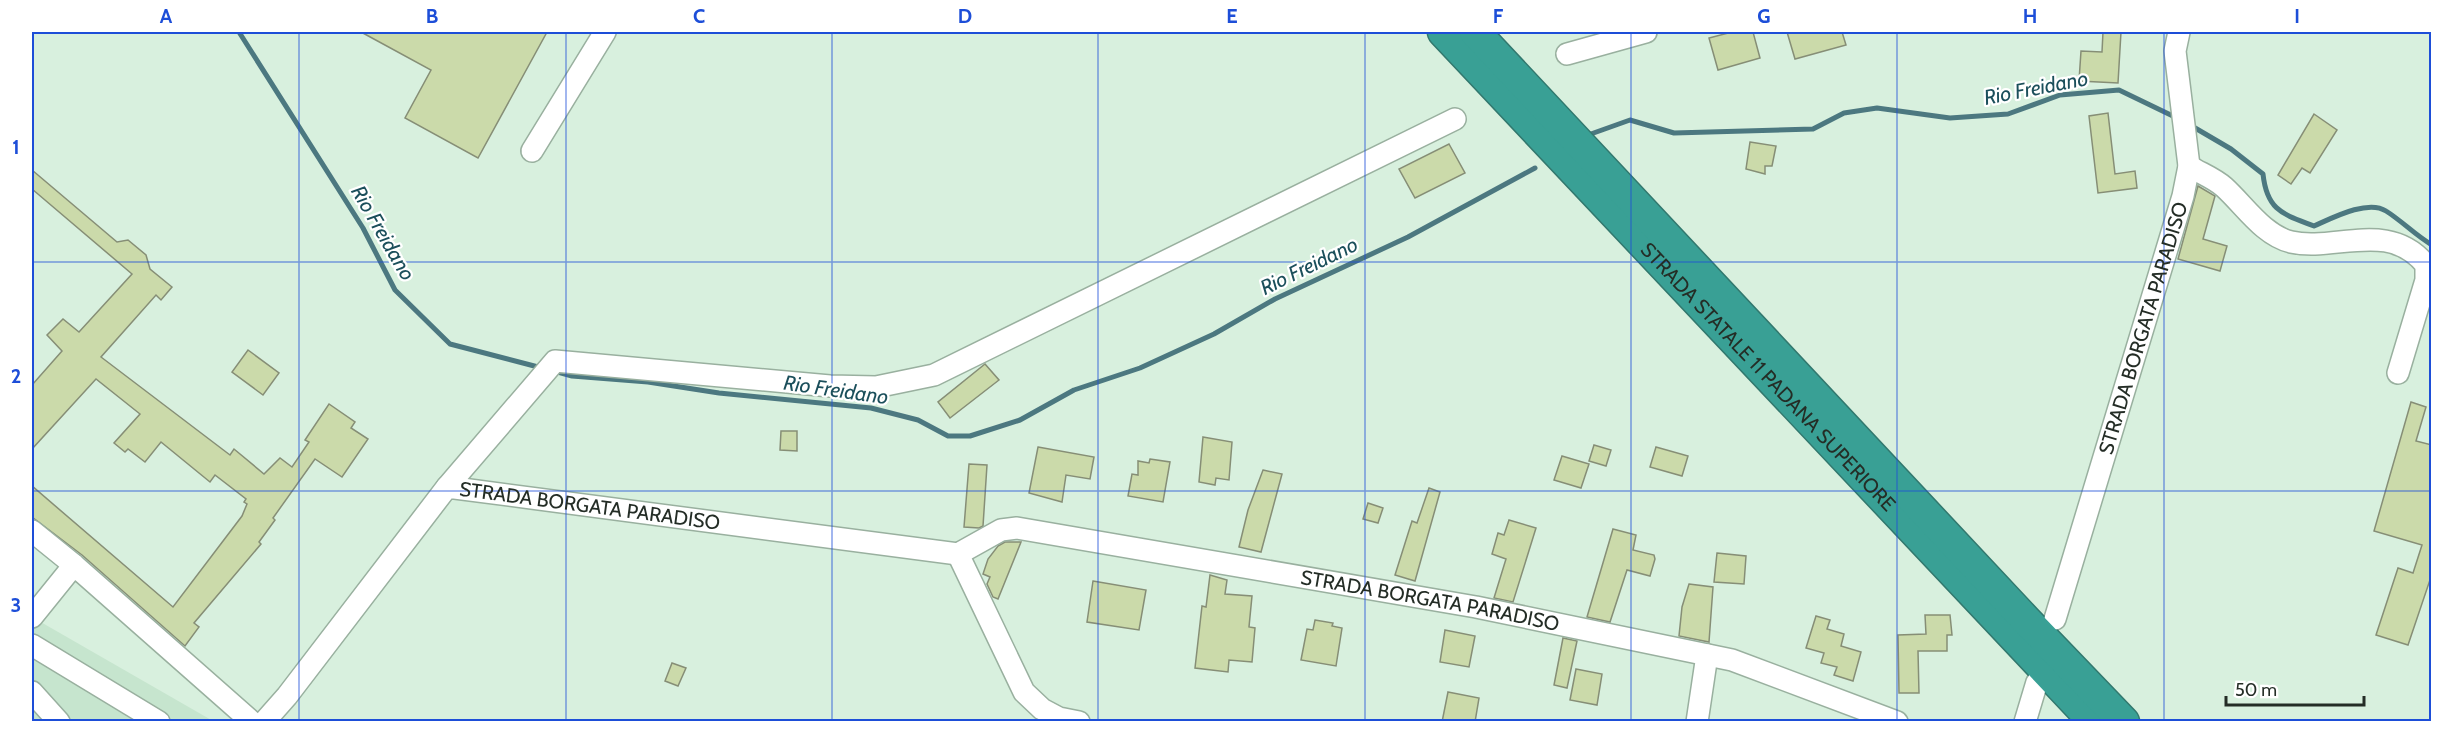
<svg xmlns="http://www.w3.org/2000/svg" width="2463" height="753" font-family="Cabin,sans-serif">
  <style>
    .built { fill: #c6e5ce }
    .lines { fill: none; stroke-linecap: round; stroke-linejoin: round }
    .stream { stroke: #4c7880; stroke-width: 5 }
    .building { fill: #cbdaaa; stroke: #868e76; stroke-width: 1.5 }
    .minor-casing { stroke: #99b09f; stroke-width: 24 }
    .highway-casing { stroke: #32786e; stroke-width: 33 }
    .minor { stroke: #fff; stroke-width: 21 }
    .highway { stroke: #39a095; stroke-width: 30 }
    .grid { fill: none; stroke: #1d4ed8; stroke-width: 1.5; stroke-opacity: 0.55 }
    .labels { text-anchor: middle; stroke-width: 4.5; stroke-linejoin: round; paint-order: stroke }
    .street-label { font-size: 20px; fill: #242d26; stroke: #fff }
    .water-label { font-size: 21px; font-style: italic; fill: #1b4f5b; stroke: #fff }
    .neatline { fill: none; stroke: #1d4ed8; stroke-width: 2 }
    .grid-label { font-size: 20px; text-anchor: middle; font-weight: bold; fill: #1d4ed8 }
  </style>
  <rect width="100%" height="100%" fill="#d8f0de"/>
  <path class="built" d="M32,617L213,721H32Z"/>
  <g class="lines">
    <g class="stream">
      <path d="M239,32L363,228L395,290L450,344L542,368"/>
      <path d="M2190,125L2231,149L2263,174C2267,211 2283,214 2314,226C2332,218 2368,199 2386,211C2402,221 2415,235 2432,245"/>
      <path d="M1588,135L1630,120L1674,133L1813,129L1844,113L1877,108L1950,118L2008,114L2060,95L2119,90L2177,118"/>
      <path d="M554,371L572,376L648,382L719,393L871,408L918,420L948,436H970L1020,420L1074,390L1140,368L1214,334L1275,299L1408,237L1535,168"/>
    </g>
  </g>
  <g class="building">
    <path d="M361,32H547L478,158L405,118L431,70Z"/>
    <path d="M1732,32H1753L1760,58L1718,70L1709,38Z"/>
    <path d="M1787,32H1842L1846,45L1795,59Z"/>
    <path d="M2103,32H2121L2118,83L2079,81L2081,51L2102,52Z"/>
    <path d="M2108,113L2115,174L2135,171L2137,188L2098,193L2089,116Z"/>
    <path d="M2314,114L2337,130L2310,173L2302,168L2291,184L2278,175Z"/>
    <path d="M1750,142L1776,146L1772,166H1765V174L1746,169Z"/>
    <path d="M1449,144L1465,173L1415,198L1399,169Z"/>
    <path d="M32,170L117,242L128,240L146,255L150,269L172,287L161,300L156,295L101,357L230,455L234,449L264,474L280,458L292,467L309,442L305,440L329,404L355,422L351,428L368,439L342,477L315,459L273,518L275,520L259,542L261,544L194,623L199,627L185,646L82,555L32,517V486L173,607L242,516L247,504L244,502L246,499L215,475L210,482L161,442L145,462L128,449L125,452L114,443L140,414L96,379L32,449V385L62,351L47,335L63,319L79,332L132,274L32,189Z"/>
    <path d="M2198,186L2215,196L2203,239L2227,246L2220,271L2178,259Z"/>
    <path d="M248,350L279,373L263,395L232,372Z"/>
    <path d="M985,364L999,380L950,418L938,402Z"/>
    <path d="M2411,402L2426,407L2416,441L2432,445V574L2408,645L2376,635L2398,568L2413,573L2422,545L2374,531Z"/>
    <path d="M781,431H797V451L780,450Z"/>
    <path d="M1203,437L1232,442L1229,480L1216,478L1215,485L1199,482Z"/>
    <path d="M1594,445L1611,450L1606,466L1589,461Z"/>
    <path d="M1038,447L1094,457L1090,479L1066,475L1062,502L1029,493Z"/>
    <path d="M1656,447L1688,456L1682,476L1650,467Z"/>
    <path d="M1562,456L1589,464L1581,488L1554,480Z"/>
    <path d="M1150,459L1170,462L1163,502L1128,496L1132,474L1138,475V461L1149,463Z"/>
    <path d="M969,464L987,465L983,526L979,528L964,527Z"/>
    <path d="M1263,470L1282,474L1261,552L1239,547L1248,510Z"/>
    <path d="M1429,488L1440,492L1415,581L1395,575L1412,521L1417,523Z"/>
    <path d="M1368,503L1383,508L1378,523L1363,519Z"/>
    <path d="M1509,520L1536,528L1513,602L1494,598L1506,559L1492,554L1498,533L1504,535Z"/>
    <path d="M1613,529L1636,535L1633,550L1654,555L1655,559L1650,576L1627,570L1610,622L1587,617Z"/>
    <path d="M1005,542H1021L998,599L993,597L987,584L990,577L983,574L988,559L998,546Z"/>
    <path d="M1717,553L1746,556L1744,584L1714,582Z"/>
    <path d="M1210,575L1227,580L1225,594L1252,596L1249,627L1255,628L1252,662L1229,660L1228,672L1195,668L1202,606L1206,607Z"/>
    <path d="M1093,581L1146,590L1139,630L1087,622Z"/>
    <path d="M1689,584L1713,587L1709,642L1679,636L1682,607Z"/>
    <path d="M1925,615H1950L1952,635H1947V651H1918L1919,693H1899L1898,635L1926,634Z"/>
    <path d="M1816,616L1830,620L1827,629L1844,634L1841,646L1861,652L1853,681L1834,675L1837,667L1821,663L1824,653L1806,648Z"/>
    <path d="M1315,620L1333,623L1332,626L1342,628L1336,666L1301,660L1307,629L1313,630Z"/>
    <path d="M1445,630L1475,636L1469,667L1440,662Z"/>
    <path d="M1563,638L1577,641L1567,688L1554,685Z"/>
    <path d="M672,663L686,668L678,686L665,681Z"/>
    <path d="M1576,669L1602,674L1597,705L1570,700Z"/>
    <path d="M1448,692L1479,698L1475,722H1442Z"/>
  </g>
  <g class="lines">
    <defs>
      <g id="minor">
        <path d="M1567,54L1646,32"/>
        <path d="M532,151L605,32"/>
        <path d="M2189,166C2200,173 2214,178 2224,187C2245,206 2263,235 2291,242C2335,252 2389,219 2426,265V280L2398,373"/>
        <path d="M447,487L555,361L830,386L876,387L934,375L1455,119"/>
        <path d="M32,531L74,565"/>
        <path d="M958,554L1024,692L1042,709L1059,718L1079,722"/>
        <path d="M32,617L74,565L252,722"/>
        <path id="s1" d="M2055,619L2183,196L2189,166L2175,51L2179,32"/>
        <path d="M32,645L159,722"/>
        <path d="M32,692L59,722"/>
        <path id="s2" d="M264,722L287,696L447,487L958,554L1001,530L1017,528L1476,607L1732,660L1897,722"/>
        <path d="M1697,722L1707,655"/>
        <path d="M2025,722L2037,682"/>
      </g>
      <g id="highway">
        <path id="s3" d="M1443,32L2094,722"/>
        <path d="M1475,32L2026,620L2124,722"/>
      </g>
    </defs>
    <use href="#minor" class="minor-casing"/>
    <use href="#highway" class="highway-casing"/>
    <use href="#minor" class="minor"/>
    <use href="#highway" class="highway"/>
  </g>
  <path class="grid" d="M299,32V722M566,32V722M832,32V722M1098,32V722M1365,32V722M1631,32V722M1897,32V722M2164,32V722M32,262H2432M32,491H2432"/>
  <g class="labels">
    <g class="street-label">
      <text dy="7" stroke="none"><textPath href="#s1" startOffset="304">STRADA BORGATA PARADISO</textPath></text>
      <text dy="7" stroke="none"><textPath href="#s3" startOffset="474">STRADA STATALE 11 PADANA SUPERIORE</textPath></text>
      <text dy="7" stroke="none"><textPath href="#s2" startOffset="442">STRADA BORGATA PARADISO</textPath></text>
      <text dy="7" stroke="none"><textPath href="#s2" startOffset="1298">STRADA BORGATA PARADISO</textPath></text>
    </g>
    <g class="water-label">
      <text transform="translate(2036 88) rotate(-11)" y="7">Rio Freidano</text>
      <text transform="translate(383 233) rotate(60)" y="7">Rio Freidano</text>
      <text transform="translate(1309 266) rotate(-26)" y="7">Rio Freidano</text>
      <text transform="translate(836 390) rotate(8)" y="7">Rio Freidano</text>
    </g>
  </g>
  <rect width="2463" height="753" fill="none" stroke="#ffffff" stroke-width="66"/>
  <path d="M2226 696v9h138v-9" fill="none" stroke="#242d26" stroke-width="3"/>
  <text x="2235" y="696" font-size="18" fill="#242d26" stroke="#ffffff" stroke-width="4.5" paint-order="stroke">50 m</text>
  <rect x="33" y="33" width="2397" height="687" class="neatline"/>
  <g class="grid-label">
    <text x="166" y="23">A</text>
    <text x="432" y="23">B</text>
    <text x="699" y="23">C</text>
    <text x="965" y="23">D</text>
    <text x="1232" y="23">E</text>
    <text x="1498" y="23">F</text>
    <text x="1764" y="23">G</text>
    <text x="2030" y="23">H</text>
    <text x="2297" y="23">I</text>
    <text x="16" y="154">1</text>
    <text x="16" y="383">2</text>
    <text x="16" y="612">3</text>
  </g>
</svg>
